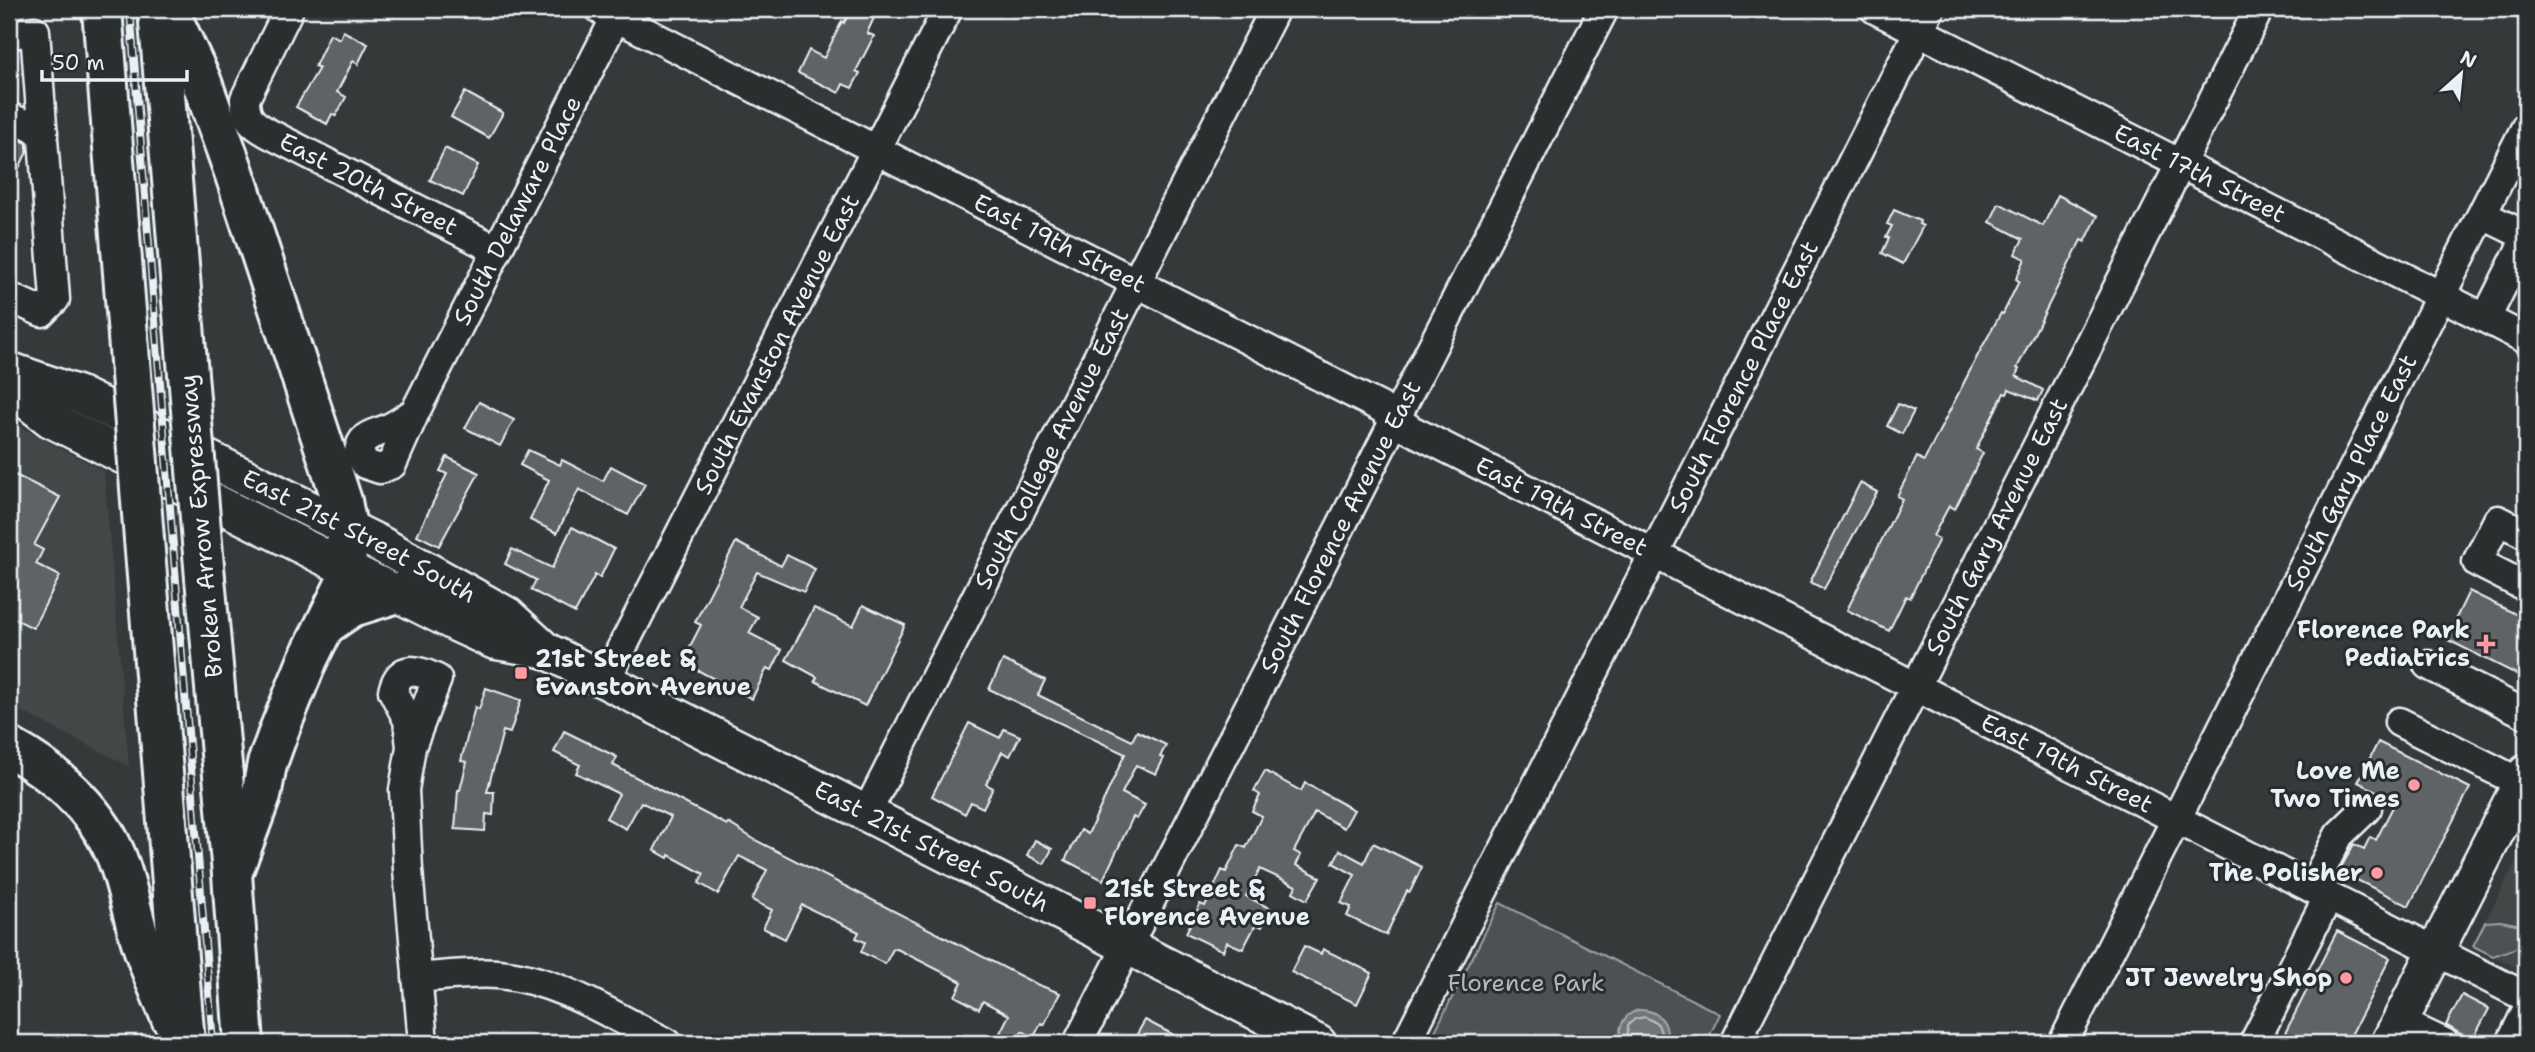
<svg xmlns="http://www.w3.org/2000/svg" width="2535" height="1052" font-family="'Shantell Sans',sans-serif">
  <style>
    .built { fill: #424647 }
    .green { fill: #4d5152; stroke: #9aa1a5; stroke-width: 2 }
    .water { fill: #707579; stroke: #a0a7ac; stroke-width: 2 }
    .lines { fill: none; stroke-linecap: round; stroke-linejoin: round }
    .shore { stroke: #b8bfc5; stroke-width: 2 }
    .building { fill: #5f6365; stroke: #e8f1f8; stroke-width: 2 }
    .minor-casing { stroke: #e8f1f8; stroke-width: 33 }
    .major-casing { stroke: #e8f1f8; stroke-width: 40 }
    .highway-casing { stroke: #e8f1f8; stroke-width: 44 }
    .minor { stroke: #2a2d2e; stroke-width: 28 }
    .major { stroke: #2a2d2e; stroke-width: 35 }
    .highway { stroke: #2a2d2e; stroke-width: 38 }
    .rail-casing { stroke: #e8f1f8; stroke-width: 8 }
    .rail { stroke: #2a2d2e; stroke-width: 5; stroke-dasharray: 16; stroke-linecap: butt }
    .highway-bridge-casing { stroke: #e8f1f8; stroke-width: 44; stroke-linecap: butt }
    .highway-bridge { stroke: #2a2d2e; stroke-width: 38 }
    .poi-dot { fill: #ff9aa2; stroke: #2a2d2e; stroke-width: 2.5 }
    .labels { text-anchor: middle; stroke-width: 6; stroke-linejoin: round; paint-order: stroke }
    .street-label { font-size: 24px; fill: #e8f1f8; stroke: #2a2d2e }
    .poi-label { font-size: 24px; font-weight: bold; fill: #e8f1f8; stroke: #2a2d2e; text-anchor: end }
    .park-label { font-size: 24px; fill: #b2b9be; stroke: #2a2d2e }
  </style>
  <rect width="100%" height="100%" fill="#35393a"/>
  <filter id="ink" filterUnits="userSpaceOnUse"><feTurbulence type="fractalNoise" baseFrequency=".0143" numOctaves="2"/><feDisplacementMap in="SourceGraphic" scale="14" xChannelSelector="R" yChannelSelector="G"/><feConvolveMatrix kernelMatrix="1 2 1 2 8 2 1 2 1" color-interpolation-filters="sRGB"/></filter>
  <g filter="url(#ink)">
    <g class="built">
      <path d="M9,421L104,471L129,766L9,705Z"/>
      <path d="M2526,841V972L2473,946Z"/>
    </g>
    <g class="green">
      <path d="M1500,903L1720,1014L1706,1043H1429Z"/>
      <path d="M2501,921L2520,925L2526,934L2519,947L2493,956L2473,946L2485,922Z"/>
    </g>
    <path class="water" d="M1638,1010C1659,1009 1671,1024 1666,1043H1621C1617,1028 1623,1015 1638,1010Z"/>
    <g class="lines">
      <path class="shore" d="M1627,1043L1628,1025L1635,1019L1645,1017L1658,1024L1661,1033L1660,1043"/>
    </g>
    <g class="building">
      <path d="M851,9H878L867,33L874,36L856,71L860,73L852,88L843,84L839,93L798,73L809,50L824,58L842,21L844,23Z"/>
      <path d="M343,31L368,44L358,64L353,61L337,92L346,97L336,116L332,114L327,124L296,107L319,68L315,66L330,34L340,39Z"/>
      <path d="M465,92L503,113L489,138L451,117Z"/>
      <path d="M9,135L27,143V152L9,188Z"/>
      <path d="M445,148L478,165L463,196L430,180Z"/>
      <path d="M2058,195L2098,216L2085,242L2081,240L2017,368L2019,369L2016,376L2043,390L2038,401L2009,389L2007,394L2004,393L1976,449L1983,453L1955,509L1949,506L1933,536L1939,539L1910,598L1906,596L1889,631L1847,610L1902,499L1897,496L1917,457L1924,461L1980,351L2001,313L2003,314L2019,281L2016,279L2025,259L2015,254L2023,239L1990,222L1999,203L2043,226Z"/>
      <path d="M1894,210L1920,221L1919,224L1923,226L1903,264L1882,253L1889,238L1886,237L1892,226L1887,224Z"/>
      <path d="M479,402L514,420L500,446L465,428Z"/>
      <path d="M1898,404L1914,411L1902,434L1887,426Z"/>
      <path d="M528,450L560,465L562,460L603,481L611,466L645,484L628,515L579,489L557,533L530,520L549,480L520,465Z"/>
      <path d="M447,457L479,473L439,546L417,535L447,474L440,471Z"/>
      <path d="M9,472L60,497L34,545L43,550L36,564L60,576L33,628L9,616Z"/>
      <path d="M1860,483L1877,492L1824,589L1810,582Z"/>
      <path d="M572,527L614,549L600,578L595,575L575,613L531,590L536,580L505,564L512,549L552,568Z"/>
      <path d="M736,542L781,566L787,555L815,569L804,592L757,572L739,607L758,617L749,633L782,650L772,670L767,668L752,699L682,662L701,625L695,622Z"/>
      <path d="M2469,591L2526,619V679L2446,639Z"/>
      <path d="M863,605L905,625L865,706L815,681L817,677L786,660L814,608L853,626Z"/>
      <path d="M1003,660L1045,680L1038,695L1132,741L1137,731L1166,745L1160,757L1164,758L1156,774L1136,765L1122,793L1145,805L1137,819L1133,817L1103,880L1065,860L1081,830L1088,834L1125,754L989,689Z"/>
      <path d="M486,688L521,700L510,733L503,731L487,792H494L493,815L486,814L485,831L455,829L458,790H460L467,762L461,761L475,707L479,709Z"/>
      <path d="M969,723L1000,738L1004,729L1020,736L1010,756L1002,752L986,784L993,788L983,808L971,802L965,814L932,796Z"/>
      <path d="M564,731L617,757L613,765L673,797L727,825L728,823L757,841L1036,984L1060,993L1044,1025L1041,1023L1034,1037L1022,1031L1016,1043H995L1009,1015L983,1001L979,1009L955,996L962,982L897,949H893L885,964L861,952L865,942L856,938L859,932L802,905L785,939L763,928L772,910L752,900L767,870L739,856L718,894L699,883L704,874L669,855L668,858L654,850L671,817L641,802L626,829L606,818L619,794L576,773L580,765L554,752Z"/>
      <path d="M2378,742L2470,788L2409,906L2339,871L2354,844L2364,849L2370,837L2376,840L2396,801L2358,782Z"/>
      <path d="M1265,771L1301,791L1305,783L1354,810L1344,828L1315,812L1294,851L1301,855L1296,865L1320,877L1307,900L1293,892L1296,886L1260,869L1246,896L1271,909L1262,927L1256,924L1243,949L1227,942L1223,951L1186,933L1200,904L1205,906L1222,870L1226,872L1239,845L1246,848L1262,816L1252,811L1260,795L1254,791Z"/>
      <path d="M1035,840L1052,849L1044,864L1027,855Z"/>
      <path d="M1373,843L1422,867L1410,892L1407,891L1386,935L1347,916L1351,907L1341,903L1355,875L1333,863L1340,850L1364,863Z"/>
      <path d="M2337,931L2390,958L2367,1004L2347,1043H2280Z"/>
      <path d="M1304,946L1321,954L1323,949L1372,973L1357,1004L1291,972Z"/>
      <path d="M2462,995L2489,1009L2472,1041L2446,1025Z"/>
      <path d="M1145,1020L1189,1043H1132Z"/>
    </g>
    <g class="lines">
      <defs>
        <g id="minor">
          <path id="s1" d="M289,9L245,99C245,118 252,124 268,133L497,250"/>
          <path id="s2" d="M600,9L1380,407L1411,430L2526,997"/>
          <path id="s3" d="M1875,9L2526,339"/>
          <path d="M9,34L35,31L55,299L42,312L9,297"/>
          <path d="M9,117L43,132"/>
          <path d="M2483,215L2526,236"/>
          <path d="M2486,318L2526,238"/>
          <path id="s4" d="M415,412C406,418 398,424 389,428C374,435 362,433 359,452L365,464L380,469L392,464L415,412L620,9"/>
          <path d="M2526,534L2498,520L2477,562L2526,587"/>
          <path d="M2428,665L2526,714"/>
          <path id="s5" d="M605,681L948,9"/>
          <path d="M2399,722L2521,783"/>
          <path d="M411,747L408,720L393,691C400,663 417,670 437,679L411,747L404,790L408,870L423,1043"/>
          <path id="s6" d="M866,814L1275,9"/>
          <path d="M2312,888L2339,835L2367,808"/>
          <path d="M417,978C444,976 472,972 498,974C558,979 614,1017 667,1043"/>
          <path d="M2400,1022L2444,1043"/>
          <path id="s7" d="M1078,1043L1604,9"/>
          <path id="s8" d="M1406,1043L1930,9"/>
          <path id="s9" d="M1735,1043L2259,9"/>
          <path id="s10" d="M2063,1043L2526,127"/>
          <path d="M2254,1043L2328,897"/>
          <path d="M2511,1043L2526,1012"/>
        </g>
        <g id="major">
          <path id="s11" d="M9,370L78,394L380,544L507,615L545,650L1318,1043"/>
          <path d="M9,387L50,419L457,624L494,641L545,650"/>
          <path d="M2389,1043L2526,773"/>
        </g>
        <g id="highway">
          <path d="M102,9L128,336"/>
          <path d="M168,9L201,80L234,172L342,501L347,527L346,582L308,659L280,728L267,764L261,796L232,874"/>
          <path d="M158,10L188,374"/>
          <path d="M144,539L185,1043"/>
          <path d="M205,578L232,874L244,1043"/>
          <path d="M326,625L352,607L397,593"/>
          <path d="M9,747C51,770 94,806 114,851C127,879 130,909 140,938C148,965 160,992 171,1018"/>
        </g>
      </defs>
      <use href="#minor" class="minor-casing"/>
      <use href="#major" class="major-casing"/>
      <use href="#highway" class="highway-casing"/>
      <use href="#minor" class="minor"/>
      <use href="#major" class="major"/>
      <use href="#highway" class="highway"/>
      <defs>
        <path id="rail" d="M130,9L213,1043"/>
      </defs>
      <use href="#rail" class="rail-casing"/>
      <use href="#rail" class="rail"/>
      <defs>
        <g id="highway-bridge">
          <path d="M128,336L144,539"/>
          <path d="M188,374L205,578"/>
        </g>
      </defs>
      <use href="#highway-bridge" class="highway-bridge-casing"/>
      <use href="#highway-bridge" class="highway-bridge"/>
    </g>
  </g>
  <g class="poi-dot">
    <path d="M2482.5 633.5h7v7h7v7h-7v7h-7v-7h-7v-7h7z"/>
    <rect x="514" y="666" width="14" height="14" rx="3.5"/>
    <circle cx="2414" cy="785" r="7"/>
    <circle cx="2377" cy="873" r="7"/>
    <rect x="1083" y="896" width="14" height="14" rx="3.5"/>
    <circle cx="2346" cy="978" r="7"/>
  </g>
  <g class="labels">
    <g class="street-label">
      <text dy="8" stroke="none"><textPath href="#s3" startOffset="364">East 17th Street</textPath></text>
      <text dy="8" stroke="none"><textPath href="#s1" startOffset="257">East 20th Street</textPath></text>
      <text dy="8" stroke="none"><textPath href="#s4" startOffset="397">South Delaware Place</textPath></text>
      <text dy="8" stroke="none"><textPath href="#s2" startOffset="516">East 19th Street</textPath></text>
      <text dy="8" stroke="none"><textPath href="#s5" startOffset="378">South Evanston Avenue East</textPath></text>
      <text dy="8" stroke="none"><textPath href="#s8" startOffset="747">South Florence Place East</textPath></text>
      <text dy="8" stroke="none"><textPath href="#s6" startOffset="410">South College Avenue East</textPath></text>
      <text dy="8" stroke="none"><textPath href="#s10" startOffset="639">South Gary Place East</textPath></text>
      <text dy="8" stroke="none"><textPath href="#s2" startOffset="1083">East 19th Street</textPath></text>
      <text transform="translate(201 526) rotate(-95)" y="8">Broken Arrow Expressway</text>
      <text dy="8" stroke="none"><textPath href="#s7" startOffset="579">South Florence Avenue East</textPath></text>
      <text dy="8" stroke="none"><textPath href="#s9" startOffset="579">South Gary Avenue East</textPath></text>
      <text dy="8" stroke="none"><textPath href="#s11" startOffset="388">East 21st Street South</textPath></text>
      <text dy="8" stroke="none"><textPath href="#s2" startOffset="1650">East 19th Street</textPath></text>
      <text dy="8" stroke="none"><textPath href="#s11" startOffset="1041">East 21st Street South</textPath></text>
    </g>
    <g class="poi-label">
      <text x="2470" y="638">Florence Park<tspan x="2470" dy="28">Pediatrics</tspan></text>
      <text x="535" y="667" text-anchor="start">21st Street &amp;<tspan x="535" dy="28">Evanston Avenue</tspan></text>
      <text x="2400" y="779">Love Me<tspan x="2400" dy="28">Two Times</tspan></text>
      <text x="2363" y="881">The Polisher</text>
      <text x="1104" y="897" text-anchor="start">21st Street &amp;<tspan x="1104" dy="28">Florence Avenue</tspan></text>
      <text x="2332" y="986">JT Jewelry Shop</text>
    </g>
    <g class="park-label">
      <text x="1526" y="991">Florence Park</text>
    </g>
  </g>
  <rect width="2535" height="1052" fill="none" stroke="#2a2d2e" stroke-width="35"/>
  <rect x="18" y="18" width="2500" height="1017" fill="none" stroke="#e8f1f8" stroke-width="2.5" filter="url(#ink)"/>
  <g transform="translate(2461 74) rotate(27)" stroke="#2a2d2e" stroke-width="5" paint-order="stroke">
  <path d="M0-5L12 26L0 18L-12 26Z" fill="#e8f1f8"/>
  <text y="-10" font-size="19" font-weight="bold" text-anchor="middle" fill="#e8f1f8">N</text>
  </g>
  <path d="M42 70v10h145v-10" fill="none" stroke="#e8f1f8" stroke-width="3.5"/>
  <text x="52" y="70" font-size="21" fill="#e8f1f8" stroke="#2a2d2e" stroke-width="5" paint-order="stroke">50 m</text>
</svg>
